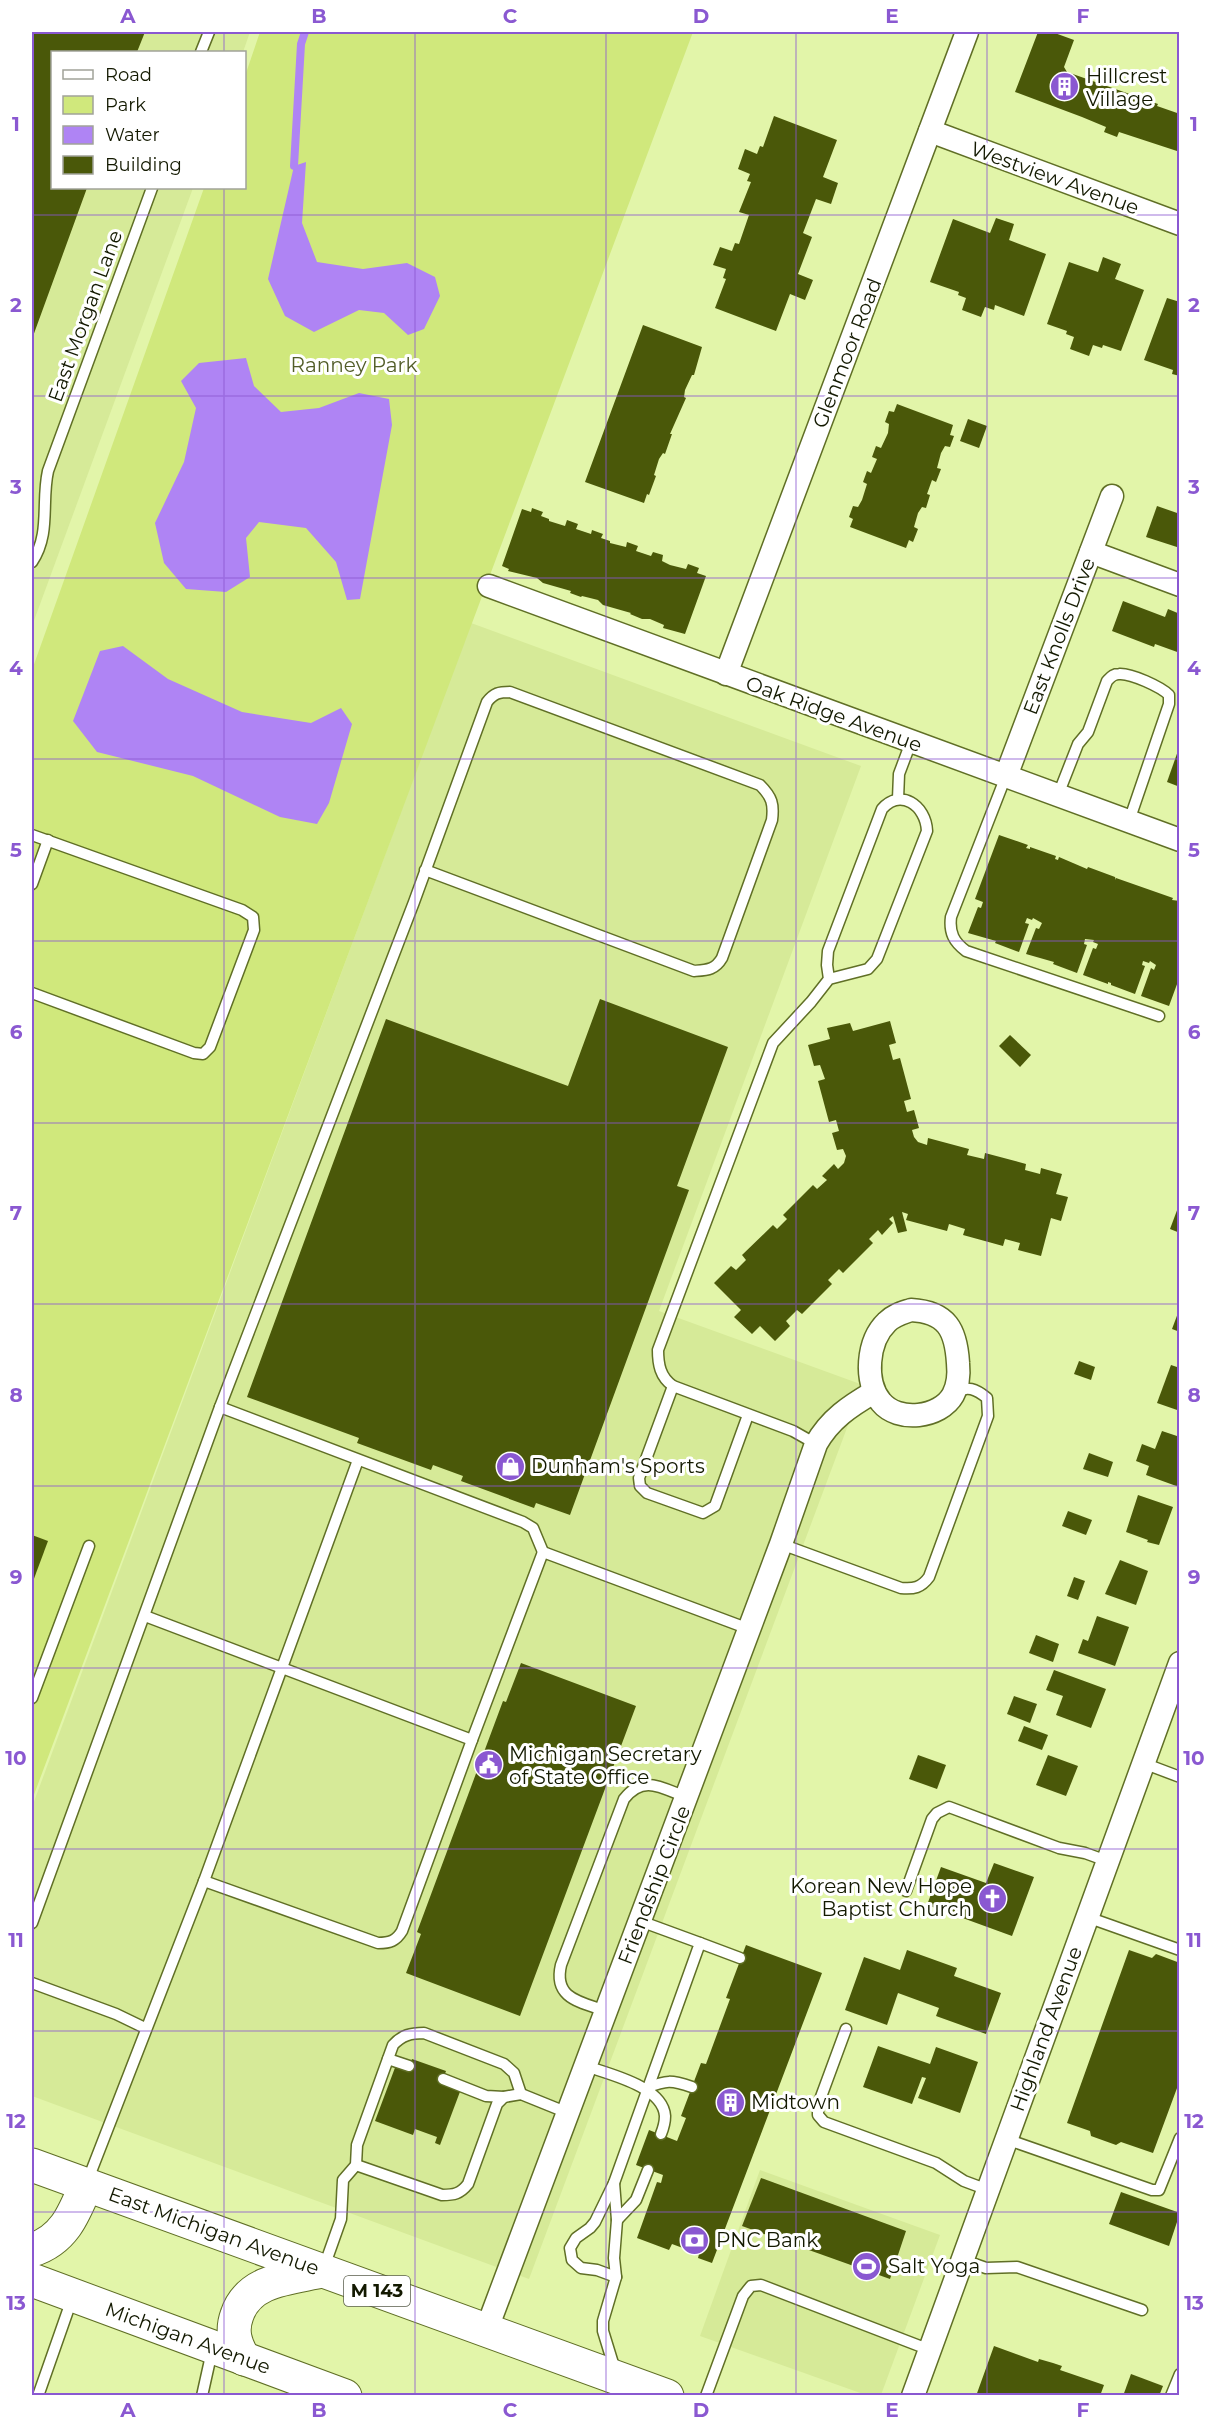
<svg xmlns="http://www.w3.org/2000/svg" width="1211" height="2427" font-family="Montserrat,sans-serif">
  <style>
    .built { fill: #d6ea98 }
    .green { fill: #d0e87c }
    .water { fill: #af84f4 }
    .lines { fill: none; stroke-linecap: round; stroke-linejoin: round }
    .stream { stroke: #af84f4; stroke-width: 8 }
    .building { fill: #4a5809 }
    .service-casing { stroke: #606f26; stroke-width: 13 }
    .minor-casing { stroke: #606f26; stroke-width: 25 }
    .primary-casing { stroke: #606f26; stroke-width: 35 }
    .service { stroke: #fff; stroke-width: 10 }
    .minor { stroke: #fff; stroke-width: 22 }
    .primary { stroke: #fff; stroke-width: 33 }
    .grid { fill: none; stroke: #8a58d1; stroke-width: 1.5; stroke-opacity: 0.55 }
    .labels { text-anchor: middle; stroke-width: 6; stroke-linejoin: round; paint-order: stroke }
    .shield { fill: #fff; stroke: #5a5e4c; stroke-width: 1.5 }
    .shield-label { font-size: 18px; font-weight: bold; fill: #131900 }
    .poi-label { font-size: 20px; fill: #131900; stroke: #fff; text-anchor: start }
    .street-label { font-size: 20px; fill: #131900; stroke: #fff }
    .park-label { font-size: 20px; fill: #525d28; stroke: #fff }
    .neatline { fill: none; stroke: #8a58d1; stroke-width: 2 }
    .grid-label { font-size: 20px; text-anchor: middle; font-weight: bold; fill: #8a58d1 }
  </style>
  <rect width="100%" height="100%" fill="#e2f5a9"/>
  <g class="built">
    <path d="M32,32H250L243,52H52V188H193L32,626Z"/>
    <path d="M471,623L861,766L659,1311L863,1385L529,2279L32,2096V1807Z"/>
    <path d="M760,2170L940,2235L881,2395H866L700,2336Z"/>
  </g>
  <path class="green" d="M260,32H693L32,1800V670L204,188H244L245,76Z"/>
  <g class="water">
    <path d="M306,162L302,223L317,262L363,269L407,263L435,277L440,296L424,329L408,335L384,313L359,310L314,332L285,316L268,279L294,166Z"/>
    <path d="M246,358L254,386L281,412L319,408L359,393L389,399L392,425L360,599L347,600L336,562L306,528L259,522L246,538L250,577L226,592L186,589L164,563L155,523L184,462L196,408L181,381L199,363Z"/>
    <path d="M123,646L168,679L242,712L311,723L341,708L352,724L329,803L317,824L280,817L193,776L97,752L73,721L100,651Z"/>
  </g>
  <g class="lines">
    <path class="stream" d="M294,166L301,44L305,32"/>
  </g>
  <g class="building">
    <path d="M32,32H145L137,52H52V188H87L32,339Z"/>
    <path d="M1038,32H1052L1074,40L1064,67L1067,72L1158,104L1157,106L1180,114V152L1119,132L1117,137L1104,132L1106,127L1082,117L1015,92Z"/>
    <path d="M774,116L837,140L823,177L838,183L831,204L816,199L803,233L812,237L798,274L813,280L805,300L790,294L776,331L715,308L726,279L723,278L726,269L713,265L720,247L732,251L735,243L739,244L749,215L739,212L751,182L747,181L750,174L738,169L745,149L757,154L760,146L763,147Z"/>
    <path d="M996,218L1014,224L1009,240L1046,254L1024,316L995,305L994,310L985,307L981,317L962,310L966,298L958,295L959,292L930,282L953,219L990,233Z"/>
    <path d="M1103,257L1121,264L1115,279L1144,290L1121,351L1103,345L1102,348L1093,345L1089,356L1070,349L1074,337L1066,334L1067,331L1047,324L1069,262L1098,272Z"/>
    <path d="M1167,298L1180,302V376L1172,374L1173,370L1144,360Z"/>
    <path d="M643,325L702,347L694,375H692L685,390L684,397L686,398L670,434H672L665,454L663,453L659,459L654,475L656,476L649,495L647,494L644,503L585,482Z"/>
    <path d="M897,404L953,425L950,435L954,436L950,447L945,446L941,453L937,468L941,469L936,482L932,480L927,494L930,495L926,508L922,507L918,513L914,527L918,529L913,542L909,540L906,548L850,527L853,519L849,517L853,506L858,507L862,500L867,484L863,482L867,471L871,473L877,459L872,457L876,446L881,448L888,433L889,424L885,422L889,411L894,412Z"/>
    <path d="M968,419L987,426L979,448L960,441Z"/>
    <path d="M1157,506L1180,514V548L1146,537Z"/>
    <path d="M532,508L543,512L541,516L549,519V521L565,526L567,520L578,524L576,529L591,534L592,530L603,534L601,538L610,541V543L626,547L627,542L638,546L636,551L651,556L653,552L663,555L662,561L670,565L686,569L688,564L699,568L697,573L706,576L685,634L663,628L664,625L650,619H642L630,614L631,613L603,605L598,600L582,596L581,597L570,593L571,591L543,583L537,578L508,571L509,569L502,566L522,509L531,512Z"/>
    <path d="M1123,601L1165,617L1168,609L1180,614V653L1155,644L1154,647L1112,631Z"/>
    <path d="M1179,748H1180V787L1167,782Z"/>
    <path d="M999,835L1028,845L1026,848L1030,849V847L1056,856L1055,859L1058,860L1059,857L1087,869L1088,867L1115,877L1116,880V878L1173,898L1172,900L1180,901V976L1169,1006L1141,996L1151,968L1154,970L1156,965L1150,961L1149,963L1143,961L1142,965L1145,966L1135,994L1111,985V983L1108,982V984L1083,975L1093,948L1096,949L1098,944L1093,942L1094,940L1085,939L1084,944L1087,945L1077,973L1053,964L1054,962L1026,954L1036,928L1039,929L1042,923L1033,918L1032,920L1027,918L1025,923L1029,924L1019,952L995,943L996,941L968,933L978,907L981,908L983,902L975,899Z"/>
    <path d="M600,999L728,1047L677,1186L689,1190L570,1515L536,1503L534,1508L461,1481L463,1476L433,1465L431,1470L357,1443L359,1438L247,1397L386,1019L568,1086Z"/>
    <path d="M890,1021L896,1043L889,1045L893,1060L900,1058L911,1099L904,1101L907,1112L914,1110L919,1128L912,1130L914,1137L918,1142L927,1145L928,1138L969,1149L967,1155L984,1159L985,1153L1026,1164L1025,1170L1040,1174L1041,1168L1062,1174L1056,1194L1068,1197L1061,1221L1051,1218L1041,1256L1018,1250L1020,1243L1005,1239L1003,1246L963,1235L965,1229L949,1224L947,1231L906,1220L908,1214L902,1212L907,1231L898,1233L893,1216L889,1219L893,1223L882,1235L878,1230L869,1239L873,1243L843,1273L839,1269L828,1280L832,1284L802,1314L797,1310L786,1321L790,1326L775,1341L760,1326L752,1334L734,1317L741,1310L714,1283L731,1266L736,1270L746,1260L742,1255L773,1225L777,1229L787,1219L783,1215L813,1185L817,1189L827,1180L822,1176L834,1164L838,1169L844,1163L846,1156L843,1149L837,1150L832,1133L839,1131L836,1120L829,1122L818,1081L825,1079L820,1065L814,1066L808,1045L830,1039L827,1028L850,1023L853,1031Z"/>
    <path d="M1010,1035L1031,1055L1020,1067L999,1046Z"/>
    <path d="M1179,1205H1180V1233L1170,1229Z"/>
    <path d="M1178,1313H1180V1332L1172,1329Z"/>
    <path d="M1079,1361L1095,1367L1091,1380L1074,1374Z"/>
    <path d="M1171,1365L1180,1368V1411L1157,1403Z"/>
    <path d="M1162,1431L1180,1437L1179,1487L1146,1475L1149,1466L1136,1461L1142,1444L1155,1449Z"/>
    <path d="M1089,1453L1113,1462L1108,1477L1083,1469Z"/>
    <path d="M1138,1495L1173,1507L1159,1545L1147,1542L1148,1540L1126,1532Z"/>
    <path d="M1068,1511L1092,1520L1086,1535L1062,1526Z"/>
    <path d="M32,1535L48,1541L32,1584Z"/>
    <path d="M1120,1560L1148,1571L1136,1605L1105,1594Z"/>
    <path d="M1074,1577L1085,1581L1078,1600L1067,1596Z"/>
    <path d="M1097,1616L1129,1627L1115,1666L1078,1653L1083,1639L1088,1641Z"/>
    <path d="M1036,1635L1059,1644L1053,1662L1029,1653Z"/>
    <path d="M521,1663L636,1706L520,2016L406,1973L421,1934L417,1932L503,1701L506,1702Z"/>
    <path d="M1054,1670L1106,1689L1091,1728L1056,1715L1063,1696L1046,1690Z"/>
    <path d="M1014,1696L1037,1704L1030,1723L1007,1714Z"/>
    <path d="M1024,1726L1048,1735L1042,1750L1018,1741Z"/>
    <path d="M918,1755L946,1765L937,1789L909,1779Z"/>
    <path d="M1048,1755L1078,1766L1066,1796L1036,1785Z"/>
    <path d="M994,1863L1034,1877L1012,1936L927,1905L941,1867L986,1883Z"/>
    <path d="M868,1901L884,1906L879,1919L864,1913Z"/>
    <path d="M746,1945L822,1973L712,2263L698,2258L699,2254L672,2244L669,2250L637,2238L657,2182L661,2183L663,2175L636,2165L649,2130L677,2141L686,2118L681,2116L701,2063L706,2064L730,1999L726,1998Z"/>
    <path d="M907,1950L957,1968L954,1976L1001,1993L986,2034L936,2016L939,2008L898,1993L887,2025L845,2010L864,1957L900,1970Z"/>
    <path d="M1129,1950L1152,1958L1156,1954L1180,1963V2080L1153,2153L1121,2142L1116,2145L1091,2136L1090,2131L1067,2123Z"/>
    <path d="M878,2046L930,2064L936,2047L978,2062L960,2113L918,2098L926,2078L922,2077L912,2104L863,2087Z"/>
    <path d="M412,2059L446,2071L442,2082L461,2089L440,2145L435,2143L437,2137L415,2129L413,2135L375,2121L396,2065L408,2069Z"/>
    <path d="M761,2178L906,2231L890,2279L742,2226Z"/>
    <path d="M1121,2192L1180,2213L1169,2246L1109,2224Z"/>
    <path d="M994,2346L1038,2362L1039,2359L1053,2363L1062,2366L1060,2370L1104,2385L1100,2396H976Z"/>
    <path d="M1131,2374L1163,2386L1159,2396H1123Z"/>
  </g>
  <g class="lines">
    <defs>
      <g id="service">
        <path d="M201,52L209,32"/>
        <path d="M32,562C51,534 41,502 48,471L152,188"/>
        <path d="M1006,776L951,917C949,933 954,942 966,951L1159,1016"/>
        <path d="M1058,795L1078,744L1088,732L1107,681C1111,677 1113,674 1119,674C1131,673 1161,687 1169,695V704L1129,821"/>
        <path d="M898,799L899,774L911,742"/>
        <path d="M32,835L242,910L253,917L254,930L210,1047L203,1054L194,1053L32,993"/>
        <path d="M32,884L48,840"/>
        <path d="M673,1386L639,1478L640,1486L647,1493L703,1513L715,1506L748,1415"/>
        <path d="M220,1407L523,1522L533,1528L543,1552"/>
        <path d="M816,1444L793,1431L673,1386C660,1377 658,1364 658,1350L773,1043L811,1002L829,979L868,969L877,959L927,831C926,805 900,788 882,809L828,951L827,965L829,979"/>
        <path d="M781,1544L901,1588C914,1589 921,1588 929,1577L988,1416L987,1398C976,1389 967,1385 955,1393"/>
        <path d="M145,1616L472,1740L543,1552L749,1629"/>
        <path d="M32,1698L89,1546"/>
        <path d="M1143,1763L1180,1777"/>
        <path d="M204,1881L378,1943C390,1943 396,1941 402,1931L472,1740"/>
        <path d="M906,1891L932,1819L937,1813L949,1807L1059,1848L1085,1853L1107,1861"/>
        <path d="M1087,1917L1180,1950"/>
        <path d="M32,1923L220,1407L414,902L487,702C494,693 499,692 510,692L760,785C772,797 774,804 772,820L722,958C715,970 707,970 694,971L425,870"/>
        <path d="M700,1943L740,1958"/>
        <path d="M32,1983L116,2014L145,2028"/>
        <path d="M606,2011C581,2002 553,1999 561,1965L624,1799C643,1774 662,1788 686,1797"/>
        <path d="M846,2029L818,2105V2115L824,2122L936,2163L964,2181L988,2190"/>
        <path d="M388,2059L409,2066"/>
        <path d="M586,2066C608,2074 663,2086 665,2116C665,2122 663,2129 661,2134"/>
        <path d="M443,2079L486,2096L504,2097"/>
        <path d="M646,2088C667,2080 671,2080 692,2087"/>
        <path d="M1006,2139L1152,2190H1159L1180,2138"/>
        <path d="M356,2165L442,2195C454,2195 460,2194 468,2184L497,2104L504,2097L521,2094L568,2113"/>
        <path d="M87,2182L204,1881L358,1460"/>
        <path d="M614,2183L617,2220L614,2258L616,2277L603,2321V2331L615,2370"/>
        <path d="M617,2220L636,2200L648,2170"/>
        <path d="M963,2260L986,2268L1017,2267L1142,2310"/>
        <path d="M324,2267L341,2219L343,2180L356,2165L357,2145L393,2045C402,2035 411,2033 424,2033L504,2064L514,2073L521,2094"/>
        <path d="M616,2277L597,2270L581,2268L572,2260L570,2248L576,2238L590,2228L595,2222L614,2183L700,1943L640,1921"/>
        <path d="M38,2396L72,2299"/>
        <path d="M202,2396L212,2351"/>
        <path d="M706,2396L743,2296L751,2286L761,2285L930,2350"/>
        <path d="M1171,2396L1180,2374"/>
      </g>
      <g id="minor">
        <path d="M930,131L1180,224"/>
        <path d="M1091,552L1180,585"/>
        <path d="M489,586L1180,840"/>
        <path d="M726,674L967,32"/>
        <path d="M1006,776L1112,496"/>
        <path d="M911,1310C947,1312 956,1330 958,1363C959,1373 958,1386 953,1395C940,1418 898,1423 881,1402C864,1382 867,1341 887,1322C894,1315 902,1313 911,1310Z"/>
        <path d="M486,2331L781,1544L816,1444C830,1419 850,1406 874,1392"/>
        <path d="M913,2396L1180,1663"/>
      </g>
      <g id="primary">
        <path d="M32,2165L667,2396"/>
        <path d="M32,2250C64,2240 74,2214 86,2185"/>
        <path d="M32,2280L345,2396"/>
        <path d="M244,2359C235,2344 231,2331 237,2315C249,2279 291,2278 322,2271"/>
      </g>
    </defs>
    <use href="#service" class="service-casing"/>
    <use href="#minor" class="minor-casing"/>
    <use href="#primary" class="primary-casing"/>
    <use href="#service" class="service"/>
    <use href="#minor" class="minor"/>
    <use href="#primary" class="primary"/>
  </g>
  <path class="grid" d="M224,32V52M415,32V2396M606,32V2396M796,32V2396M987,32V2396M224,188V2396M32,215H1180M32,396H1180M32,578H1180M32,759H1180M32,941H1180M32,1123H1180M32,1304H1180M32,1486H1180M32,1668H1180M32,1849H1180M32,2031H1180M32,2212H1180"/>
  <defs>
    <symbol id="building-disc" viewBox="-11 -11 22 22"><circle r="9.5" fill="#8a58d1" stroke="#fff"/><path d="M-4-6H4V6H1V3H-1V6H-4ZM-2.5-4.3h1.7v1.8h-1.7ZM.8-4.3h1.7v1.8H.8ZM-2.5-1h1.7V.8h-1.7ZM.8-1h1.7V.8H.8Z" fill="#fff"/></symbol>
    <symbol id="shop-disc" viewBox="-11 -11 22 22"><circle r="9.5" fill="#8a58d1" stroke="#fff"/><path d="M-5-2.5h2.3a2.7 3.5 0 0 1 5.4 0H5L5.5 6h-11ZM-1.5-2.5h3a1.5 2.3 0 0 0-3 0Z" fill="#fff"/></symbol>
    <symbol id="civic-disc" viewBox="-11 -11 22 22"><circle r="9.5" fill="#8a58d1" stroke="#fff"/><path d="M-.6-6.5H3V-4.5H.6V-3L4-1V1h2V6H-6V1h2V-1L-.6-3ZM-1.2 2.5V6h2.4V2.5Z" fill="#fff"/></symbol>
    <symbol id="church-disc" viewBox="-11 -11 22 22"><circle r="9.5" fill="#8a58d1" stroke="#fff"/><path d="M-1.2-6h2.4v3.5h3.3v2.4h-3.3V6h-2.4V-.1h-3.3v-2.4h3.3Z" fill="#fff"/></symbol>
    <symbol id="bank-disc" viewBox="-11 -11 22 22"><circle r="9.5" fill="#8a58d1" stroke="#fff"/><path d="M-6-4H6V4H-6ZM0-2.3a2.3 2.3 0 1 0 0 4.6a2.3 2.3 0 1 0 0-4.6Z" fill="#fff"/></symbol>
    <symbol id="stadium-disc" viewBox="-11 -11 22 22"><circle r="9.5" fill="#8a58d1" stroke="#fff"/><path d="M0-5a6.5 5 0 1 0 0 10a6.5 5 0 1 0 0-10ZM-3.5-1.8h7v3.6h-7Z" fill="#fff"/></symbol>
  </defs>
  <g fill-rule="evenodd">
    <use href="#building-disc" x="1048" y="70" width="33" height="33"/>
    <use href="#shop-disc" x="494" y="1450" width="33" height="33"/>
    <use href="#civic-disc" x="472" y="1748" width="33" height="33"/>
    <use href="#church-disc" x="976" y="1882" width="33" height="33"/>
    <use href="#building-disc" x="714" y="2086" width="33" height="33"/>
    <use href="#bank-disc" x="678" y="2224" width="33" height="33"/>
    <use href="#stadium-disc" x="850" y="2250" width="33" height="33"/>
  </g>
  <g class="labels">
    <rect class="shield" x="344" y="2276" width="66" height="30" rx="4.5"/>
    <g class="shield-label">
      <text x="377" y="2297">M 143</text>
    </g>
    <g class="poi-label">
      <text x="1086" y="83">Hillcrest<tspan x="1086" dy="23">Village</tspan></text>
      <text x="531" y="1473">Dunham's Sports</text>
      <text x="509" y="1761">Michigan Secretary<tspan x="509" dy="23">of State Office</tspan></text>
      <text x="972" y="1893" text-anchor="end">Korean New Hope<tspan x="972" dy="23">Baptist Church</tspan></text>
      <text x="751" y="2109">Midtown</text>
      <text x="716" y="2247">PNC Bank</text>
      <text x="888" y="2273">Salt Yoga</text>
    </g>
    <g class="street-label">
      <text transform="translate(1055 178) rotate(20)" y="7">Westview Avenue</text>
      <text transform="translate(85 316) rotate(-70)" y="7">East Morgan Lane</text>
      <text transform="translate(847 353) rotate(-69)" y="7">Glenmoor Road</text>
      <text transform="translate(1059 636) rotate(-69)" y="7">East Knolls Drive</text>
      <text transform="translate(834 714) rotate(20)" y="7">Oak Ridge Avenue</text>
      <text transform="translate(654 1885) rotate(-69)" y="7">Friendship Circle</text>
      <text transform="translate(1046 2029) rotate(-70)" y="7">Highland Avenue</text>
      <text transform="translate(214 2231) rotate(20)" y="7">East Michigan Avenue</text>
      <text transform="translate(188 2338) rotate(20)" y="7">Michigan Avenue</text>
    </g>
    <g class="park-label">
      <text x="354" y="372">Ranney Park</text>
    </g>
  </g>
  <rect width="1211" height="2427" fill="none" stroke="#ffffff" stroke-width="66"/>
  <rect x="51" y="51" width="195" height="138" fill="#ffffff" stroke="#a1a399" stroke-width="1.5"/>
  <rect x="63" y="70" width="30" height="9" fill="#ffffff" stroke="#a1a399" stroke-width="1.5"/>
  <text x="105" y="81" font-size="18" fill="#131900">Road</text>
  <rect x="63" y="96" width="30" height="18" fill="#d0e87c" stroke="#a1a399" stroke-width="1.5"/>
  <text x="105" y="111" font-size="18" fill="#131900">Park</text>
  <rect x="63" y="126" width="30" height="18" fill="#af84f4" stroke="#a1a399" stroke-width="1.5"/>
  <text x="105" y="141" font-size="18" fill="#131900">Water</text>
  <rect x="63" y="156" width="30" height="18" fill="#4a5809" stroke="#a1a399" stroke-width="1.5"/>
  <text x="105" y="171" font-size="18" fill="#131900">Building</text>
  <rect x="33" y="33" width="1145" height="2361" class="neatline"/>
  <g class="grid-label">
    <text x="128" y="23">A</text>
    <text x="319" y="23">B</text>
    <text x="510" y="23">C</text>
    <text x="701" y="23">D</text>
    <text x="892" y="23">E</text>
    <text x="1083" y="23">F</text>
    <text x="16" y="131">1</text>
    <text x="1194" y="131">1</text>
    <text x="16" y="312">2</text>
    <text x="1194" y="312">2</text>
    <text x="16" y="494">3</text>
    <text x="1194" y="494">3</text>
    <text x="16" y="675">4</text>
    <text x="1194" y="675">4</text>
    <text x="16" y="857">5</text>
    <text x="1194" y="857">5</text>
    <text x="16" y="1039">6</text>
    <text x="1194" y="1039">6</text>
    <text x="16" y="1220">7</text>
    <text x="1194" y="1220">7</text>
    <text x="16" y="1402">8</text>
    <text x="1194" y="1402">8</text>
    <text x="16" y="1584">9</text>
    <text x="1194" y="1584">9</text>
    <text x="16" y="1765">10</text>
    <text x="1194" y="1765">10</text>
    <text x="16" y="1947">11</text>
    <text x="1194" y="1947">11</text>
    <text x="16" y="2128">12</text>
    <text x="1194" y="2128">12</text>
    <text x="16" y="2310">13</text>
    <text x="1194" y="2310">13</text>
    <text x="128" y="2417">A</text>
    <text x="319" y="2417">B</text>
    <text x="510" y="2417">C</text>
    <text x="701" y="2417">D</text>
    <text x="892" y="2417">E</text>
    <text x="1083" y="2417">F</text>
  </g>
</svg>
